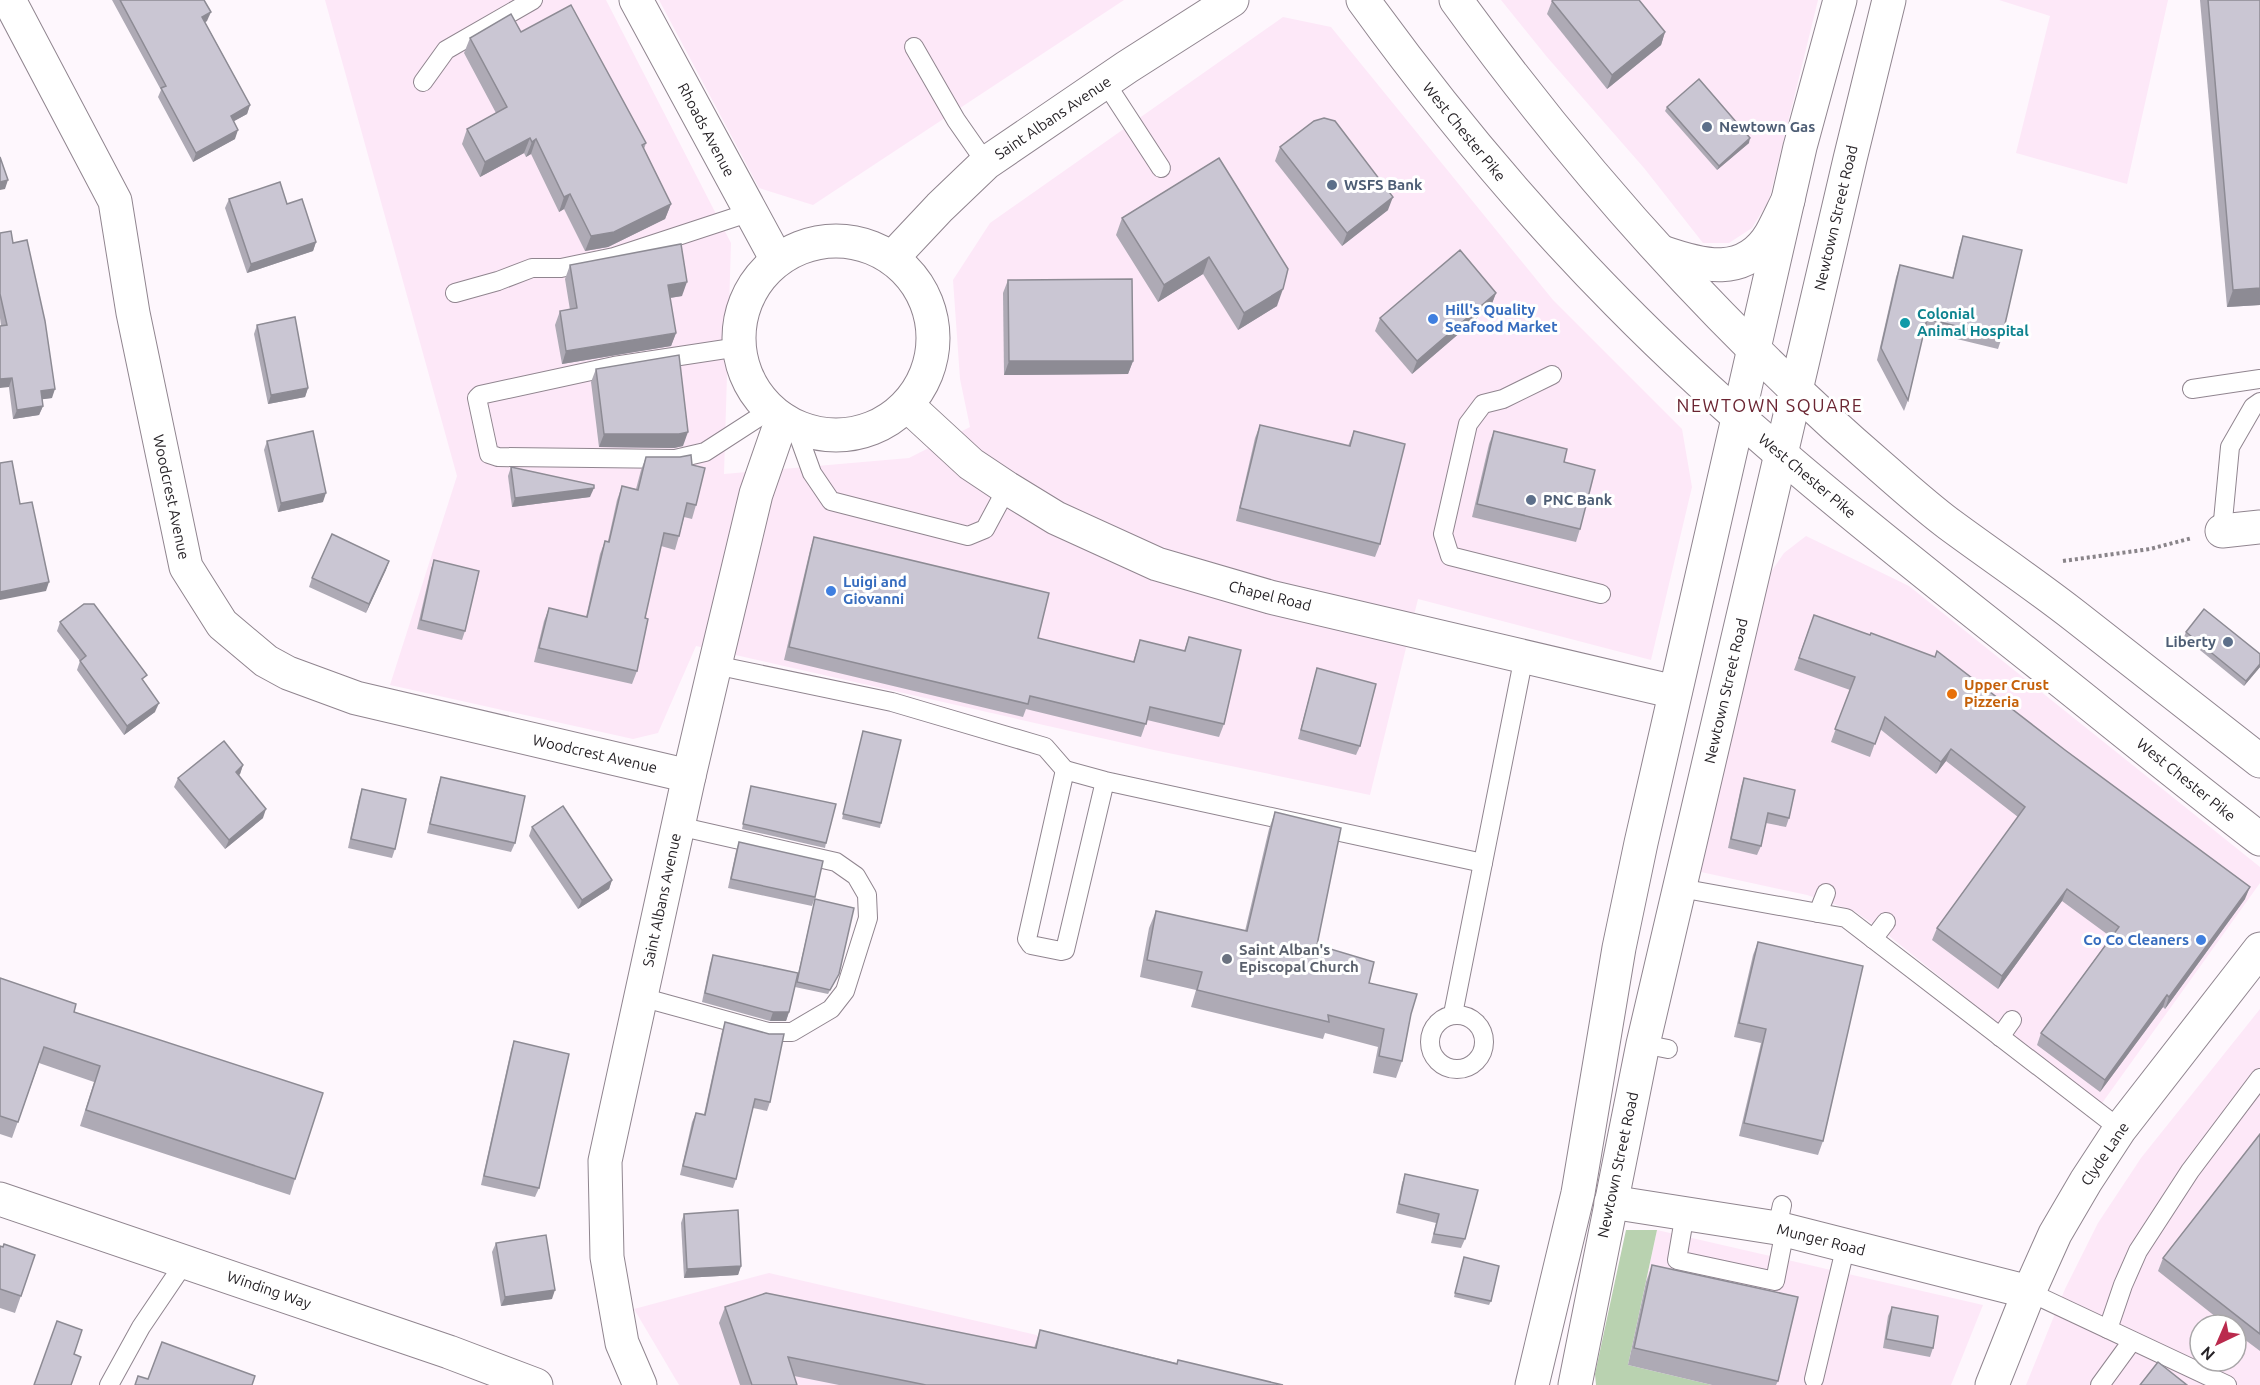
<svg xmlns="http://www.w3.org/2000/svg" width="2260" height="1385" font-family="Ubuntu,sans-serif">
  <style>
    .commercial { fill: #fde8f8; fill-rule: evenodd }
    .green { fill: #b9d2b0 }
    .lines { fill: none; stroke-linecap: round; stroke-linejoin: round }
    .lane-casing { stroke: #90858f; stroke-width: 20 }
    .street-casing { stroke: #90858f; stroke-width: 35 }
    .primary-casing { stroke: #90858f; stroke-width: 35 }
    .highway-casing { stroke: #90858f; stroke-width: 35 }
    .path { stroke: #898489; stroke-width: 4; stroke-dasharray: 3 3; stroke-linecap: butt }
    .lane { stroke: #fff; stroke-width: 18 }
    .street { stroke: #fff; stroke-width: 33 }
    .primary { stroke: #fff; stroke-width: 33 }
    .highway { stroke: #fff; stroke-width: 33 }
    .wall { fill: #aeaab5 }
    .shaded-wall { fill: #8d8b94 }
    .building { fill: #cac6d3; stroke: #8d8b94; stroke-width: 1.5 }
    .service-dot { fill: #5c6f8a; stroke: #fff; stroke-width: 2 }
    .shop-dot { fill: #3f7fe0; stroke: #fff; stroke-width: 2 }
    .culture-dot { fill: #0f9aa8; stroke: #fff; stroke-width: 2 }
    .food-dot { fill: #e8710a; stroke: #fff; stroke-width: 2 }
    .worship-dot { fill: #6b7280; stroke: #fff; stroke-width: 2 }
    .labels { text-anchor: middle; stroke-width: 6; stroke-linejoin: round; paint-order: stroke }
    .street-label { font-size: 15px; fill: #272327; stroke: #fff }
    .service-label { font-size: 15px; font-weight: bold; fill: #4e5e75; stroke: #fff; text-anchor: start }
    .shop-label { font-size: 15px; font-weight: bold; fill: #366cbe; stroke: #fff; text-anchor: start }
    .culture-label { font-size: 15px; font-weight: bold; fill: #0d838f; stroke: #fff; text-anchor: start }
    .food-label { font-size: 15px; font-weight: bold; fill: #c56008; stroke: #fff; text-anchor: start }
    .worship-label { font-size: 15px; font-weight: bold; fill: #5b616d; stroke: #fff; text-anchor: start }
    .quarter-label { font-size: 18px; letter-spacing: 1.5px; fill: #6b2532; stroke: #fff }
  </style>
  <rect width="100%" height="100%" fill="#fef7fd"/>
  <g class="commercial">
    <path d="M325,0H606L731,243L724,474L909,458L970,427L960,379L953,280L990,223L1283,17L1331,27L1553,300L1682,429L1692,487L1651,660L1418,599L1370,795L1154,750L696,646L658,733L633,739L390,685L457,476Z"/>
    <path d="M659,0H1124L813,205L759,188Z"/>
    <path d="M1501,0H1818L1769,200L1752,228L1729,243H1703L1644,168L1547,57Z"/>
    <path d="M1999,0H2168L2127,184L2016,153L2050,16Z"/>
    <path d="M1806,536L1909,586L2260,867V883L2100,1106L1883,931L1854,911L1807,895L1701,872L1769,575L1784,553Z"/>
    <path d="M2260,1009V1385H2026L2065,1289L2098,1223L2141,1158ZM2200,1325H2236V1361H2200Z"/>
    <path d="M1657,1230L1983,1305L1951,1385H1712L1646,1282Z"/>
    <path d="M769,1273L1253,1385H679L634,1309Z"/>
  </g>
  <path class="green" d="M1626,1230H1657L1628,1365L1712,1385H1596L1595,1374Z"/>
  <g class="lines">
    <defs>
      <g id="lane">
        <path d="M914,47L956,120L986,163"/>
        <path d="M423,82L446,50L533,0"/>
        <path d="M1105,82L1161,168"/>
        <path d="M455,293L498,281L532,268H561L614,257L751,212"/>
        <path d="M739,347L614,366L480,395L477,398L489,454L498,457L675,459L705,452L770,410"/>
        <path d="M1552,375L1503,399L1483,404L1468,424L1443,534L1450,556L1601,594"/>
        <path d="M2192,389L2260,379"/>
        <path d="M795,426L812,473L831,501L968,536L985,529L1007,488"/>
        <path d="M2222,531L2230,447L2253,407L2260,402"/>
        <path d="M715,665L892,702L1045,747L1065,770"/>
        <path d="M1105,781L1065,950L1061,951L1031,945L1027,939L1065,770L1105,781L1483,863"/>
        <path d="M1680,888L1846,918L2120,1129"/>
        <path d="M1818,913L1826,893"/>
        <path d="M1873,939L1886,922"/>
        <path d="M641,997L768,1032H792L831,1009L845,991L868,918L867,895L856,876L836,862L678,826"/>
        <path d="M1453,1014L1524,656"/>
        <circle cx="1457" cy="1042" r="27"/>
        <path d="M2000,1037L2012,1020"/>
        <path d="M1643,1044L1668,1049"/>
        <path d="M1685,1213L1677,1260L1775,1281L1785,1230"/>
        <path d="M1777,1228L1782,1205"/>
        <path d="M2029,1292L2227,1385"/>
        <path d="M2108,1329L2123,1285L2138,1251L2190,1171L2260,1078"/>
        <path d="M1814,1379L1846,1245"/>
        <path d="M109,1385L141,1327L185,1262"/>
        <path d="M2100,1385L2132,1341"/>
      </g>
      <g id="street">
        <path d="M9,0L115,201L133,313L186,567L222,624L266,661L288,673L356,698L689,776"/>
        <path d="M636,0L777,260"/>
        <circle cx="836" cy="338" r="97"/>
        <path d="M892,258L940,207L986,163L1127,67L1232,0"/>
        <path d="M907,405L971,464L1007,488L1056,518L1157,564L1270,597L1675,692"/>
        <path d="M2222,531L2260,527"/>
        <path d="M0,1199L449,1352L536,1385"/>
        <path d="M1611,1202L1777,1228L2029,1292"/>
        <path d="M640,1385L622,1343L607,1257L605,1161L689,776L715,665L756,494L782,419"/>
        <path d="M1992,1385L2029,1292L2055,1234L2086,1181L2120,1129L2260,949"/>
      </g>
      <g id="primary">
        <path d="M1532,1385L1578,1193L1619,948L1641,843L1800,147L1840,0"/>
        <path d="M1575,1385L1643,1044L1850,159L1889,0"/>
      </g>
      <g id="highway">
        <path d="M1363,0C1442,109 1523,207 1618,303C1734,421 1863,524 1993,627C2082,697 2170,770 2260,839"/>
        <path d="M1456,0C1580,171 1720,328 1880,466C1903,486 1925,506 1949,524C1991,555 2034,584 2075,616C2137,664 2198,713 2260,761"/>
        <path d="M1662,252C1702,266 1745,278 1771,234C1777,223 1782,212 1788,200"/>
      </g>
    </defs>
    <use href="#lane" class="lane-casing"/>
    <use href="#street" class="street-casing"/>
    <use href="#primary" class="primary-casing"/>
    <use href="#highway" class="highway-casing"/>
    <path class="path" d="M2063,561L2150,549L2192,538"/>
    <use href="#lane" class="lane"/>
    <use href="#street" class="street"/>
    <use href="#primary" class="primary"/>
    <use href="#highway" class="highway"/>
  </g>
  <g class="wall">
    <path d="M112,0H204L207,21L205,22L250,105L247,114L234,121L235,139L193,162L158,97L161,90Z"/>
    <path d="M2200,0H2260V305L2227,307Z"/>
    <path d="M1552,1L1665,32L1661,45L1607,89L1547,14Z"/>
    <path d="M521,32L646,143L644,149L671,204L665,219L608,247L585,251L564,209L559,212L531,154L526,157L524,153L480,177L462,144L467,129L496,113L464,53L470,38Z"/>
    <path d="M1667,107L1749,143L1717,170L1665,111Z"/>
    <path d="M1280,147L1388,210L1342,246L1275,161Z"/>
    <path d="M1219,158L1277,306L1238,330L1203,274L1158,302L1116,235L1122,218Z"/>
    <path d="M229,199L287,204L316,242L313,251L247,273L225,208Z"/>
    <path d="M0,233L52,398L42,399L43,406L39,415L13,419L0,318Z"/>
    <path d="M1963,236L2002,337L1998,349L1924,331L1908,400L1904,411L1877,360L1896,277L1900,265L1952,278L1959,248Z"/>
    <path d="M570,265L682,296L670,298L676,333L671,346L562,364L555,325L560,311L570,310L565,279Z"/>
    <path d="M1008,280L1133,361L1128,374L1004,375L1003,293Z"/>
    <path d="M1496,293L1491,306L1412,374L1375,331L1380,318Z"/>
    <path d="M257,325L308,388L305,397L268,404L254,334Z"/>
    <path d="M596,369L683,446L674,448L599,447L591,382Z"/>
    <path d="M1260,425L1348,446L1354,431L1380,544L1375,557L1236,521L1255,438Z"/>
    <path d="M1494,431L1564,462L1580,529L1576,542L1472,517L1489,444Z"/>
    <path d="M267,441L323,502L278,512L264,450Z"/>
    <path d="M646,457L696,505L692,519L684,517L679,536L675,550L661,546L645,618L637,671L632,684L534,662L544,621L549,608L586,617L600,554L605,541H608L617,500L622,486L636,489L641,470Z"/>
    <path d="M511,467L590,497L512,507L508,476Z"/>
    <path d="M814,537L1038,638L1133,662L1140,640L1184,651L1189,637L1224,724L1219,737L1147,720L1141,737L1026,709L1023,717L784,660L810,550Z"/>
    <path d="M434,560L465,631L462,640L417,629L431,569Z"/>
    <path d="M389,561L366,613L309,587L312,578Z"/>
    <path d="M1814,615L2245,899L2165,1009L2163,1007L2100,1092L2037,1045L2041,1033L2111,937L2062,901L1998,989L1932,940L1937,928L2018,817L1946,761L1936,774L1880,729L1870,757L1831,742L1850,690L1794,670Z"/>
    <path d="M60,622L144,683L155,712L124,735L77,670L80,661L57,631Z"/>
    <path d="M2186,632L2260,654V667L2244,686L2184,637Z"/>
    <path d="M1317,668L1360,746L1356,755L1298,739Z"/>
    <path d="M863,731L881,823L880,828L842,819Z"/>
    <path d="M243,765L240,774L239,775L263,818L225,849L174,787L178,778Z"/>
    <path d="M441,777L515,843L511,852L427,833L438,786Z"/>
    <path d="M1744,778L1789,818L1786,827L1766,823L1761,846L1757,855L1728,848L1741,787Z"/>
    <path d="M751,786L826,843L825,848L742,829Z"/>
    <path d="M362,789L395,849L392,858L348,848L359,798Z"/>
    <path d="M1275,812L1317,945L1369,983L1411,1014L1402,1061L1396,1078L1373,1073L1378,1047L1325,1033L1323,1039L1191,1007L1196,990L1140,977L1149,928L1156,911L1245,931L1269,829Z"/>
    <path d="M532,827L612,880L609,889L578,909L529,836Z"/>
    <path d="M739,842L815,897L812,906L728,888L736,851Z"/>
    <path d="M815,899L839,974L828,994L795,987Z"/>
    <path d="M1758,942L1823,1141L1818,1155L1739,1136L1761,1043L1734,1037L1753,955Z"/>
    <path d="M713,955L789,1012L786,1021H770L702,1002L710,964Z"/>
    <path d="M0,978L74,1012L295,1179L290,1195L80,1126L94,1082L39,1063L12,1138L0,1134Z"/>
    <path d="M725,1022L770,1102L767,1111L753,1108L736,1179L733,1188L680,1175L692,1122L696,1113L704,1114L722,1031Z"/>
    <path d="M514,1041L539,1188L535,1197L481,1185L511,1050Z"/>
    <path d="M2260,1134V1351L2236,1333V1325H2226L2158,1271L2163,1258Z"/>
    <path d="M1405,1174L1465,1239L1461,1248L1431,1243L1436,1223L1396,1213L1402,1183Z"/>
    <path d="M684,1214L741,1266L738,1275L684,1278L681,1223Z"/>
    <path d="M496,1243L552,1299L501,1306L492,1252Z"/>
    <path d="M0,1246L35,1255L15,1313L0,1308Z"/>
    <path d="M1464,1257L1491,1301L1489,1305L1454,1297Z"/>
    <path d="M1652,1265L1778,1381L1776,1385H1712L1628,1365L1646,1282Z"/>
    <path d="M725,1307L1034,1348L1040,1330L1177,1363L1283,1385H839L794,1376L797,1385H740L719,1323Z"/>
    <path d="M1892,1307L1933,1348L1930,1357L1883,1348L1888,1316Z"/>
  </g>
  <g class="shaded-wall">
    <path d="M211,12L207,21L198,26L202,17Z"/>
    <path d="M1665,32L1661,45L1607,89L1612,75Z"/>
    <path d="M250,105L247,114L227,125L231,116Z"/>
    <path d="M238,130L235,139L193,162L196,153Z"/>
    <path d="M530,138L524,153L480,177L485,162Z"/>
    <path d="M1750,138L1749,143L1717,170L1719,166Z"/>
    <path d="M536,139L531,154L526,157L532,142Z"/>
    <path d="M8,180L5,189L0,190V182Z"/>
    <path d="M570,194L564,209L559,212L564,197Z"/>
    <path d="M1393,197L1388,210L1342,246L1347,233Z"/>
    <path d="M671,204L665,219L608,247L585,251L591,236Z"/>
    <path d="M316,242L313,251L247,273L251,264Z"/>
    <path d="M1209,257L1203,274L1158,302L1164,285Z"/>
    <path d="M687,282L682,296L663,299L668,285Z"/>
    <path d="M2260,288V305L2227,307L2233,290Z"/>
    <path d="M1283,289L1277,306L1238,330L1244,313Z"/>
    <path d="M1496,293L1491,306L1412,374L1417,361Z"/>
    <path d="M676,333L671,346L562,364L566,351Z"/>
    <path d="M1009,361H1133L1128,374L1004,375Z"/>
    <path d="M12,378L9,387L0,388V379Z"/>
    <path d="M308,388L305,397L268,404L271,395Z"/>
    <path d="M55,389L52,398L37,400L41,391Z"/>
    <path d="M43,406L39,415L13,419L17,410Z"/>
    <path d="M688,432L683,446L674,448L599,447L604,434Z"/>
    <path d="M594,488L590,497L512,507L515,498Z"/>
    <path d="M326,493L323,502L278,512L281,503Z"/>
    <path d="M389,561L386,570L366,613L369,604Z"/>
    <path d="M49,582L46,591L0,600V592Z"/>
    <path d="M2260,664V667L2244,686L2246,681Z"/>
    <path d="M159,703L155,712L124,735L127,726Z"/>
    <path d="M1951,749L1946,761L1936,774L1941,762Z"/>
    <path d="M243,765L240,774L232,781L236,772Z"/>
    <path d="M266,809L263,818L225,849L229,840Z"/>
    <path d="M612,880L609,889L578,909L582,900Z"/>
    <path d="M2250,887L2245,899L2165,1009L2169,997Z"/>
    <path d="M2067,889L2062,901L1998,989L2002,976Z"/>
    <path d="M2167,995L2163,1007L2100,1092L2105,1080Z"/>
    <path d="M773,1012H789L786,1021H770Z"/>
    <path d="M741,1266L738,1275L684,1278L687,1269Z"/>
    <path d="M555,1290L552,1299L501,1306L505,1297Z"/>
  </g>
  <g class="building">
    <path d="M120,0H204L211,12L202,17L250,105L231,116L238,130L196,153L161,88L166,86Z"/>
    <path d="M1553,0H1639L1665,32L1612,75L1552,1Z"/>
    <path d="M2208,0H2260V288L2233,290Z"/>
    <path d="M571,5L646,143L642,145L671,204L614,232L591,236L570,194L564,197L536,139L532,142L530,138L485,162L467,129L507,107L470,38L511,14L521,32Z"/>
    <path d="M1699,79L1750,138L1719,166L1667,107Z"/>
    <path d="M1324,118L1335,121L1393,197L1347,233L1280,147L1314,121Z"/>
    <path d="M0,157L8,180L0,182Z"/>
    <path d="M1219,158L1288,269L1283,289L1244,313L1209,257L1164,285L1122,218Z"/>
    <path d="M280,182L287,204L302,199L316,242L251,264L229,199Z"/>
    <path d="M11,231L13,243L27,240L45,321L55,389L41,391L43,406L17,410L12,378L0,379V326L7,325L0,294V233Z"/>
    <path d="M1963,236L2022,250L2002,337L1927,319L1908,400L1881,348L1900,265L1953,278Z"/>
    <path d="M681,244L687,282L668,285L676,333L566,351L560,311L577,308L570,265Z"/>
    <path d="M1460,250L1496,293L1417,361L1380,318Z"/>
    <path d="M1132,279L1133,361H1009L1008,280Z"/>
    <path d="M295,317L308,388L271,395L257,325Z"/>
    <path d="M679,355L688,432L679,434H604L596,369Z"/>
    <path d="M1260,425L1350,446L1354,431L1405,444L1380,544L1240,508Z"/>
    <path d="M313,431L326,493L281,503L267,441Z"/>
    <path d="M1494,431L1567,449L1564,462L1595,470L1580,529L1477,504Z"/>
    <path d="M691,455L692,465L705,468L696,505L687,503L679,536L664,533L645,618L648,619L637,671L539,648L549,608L587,617L605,541L609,542L622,486L638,490L646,457H680Z"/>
    <path d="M12,461L20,504L32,502L49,582L0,592V463Z"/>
    <path d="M511,467L594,485V488L515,498Z"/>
    <path d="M332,534L389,561L369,604L312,578Z"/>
    <path d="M814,537L1049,593L1038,638L1134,662L1140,640L1185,651L1189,637L1241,650L1224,724L1150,707L1146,724L1030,696L1028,704L789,647Z"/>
    <path d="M434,560L479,571L465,631L421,620Z"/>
    <path d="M84,604H94L147,675L142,679L159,703L127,726L80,661L86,656L60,622Z"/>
    <path d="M2204,609L2260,654V664L2246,681L2186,632Z"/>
    <path d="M1814,615L1870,635L1871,633L1935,657L1937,651L2065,750L2250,887L2169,997L2167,995L2105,1080L2041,1033L2119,927L2067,889L2002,976L1937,928L2025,807L1951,749L1941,762L1885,717L1875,744L1835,729L1855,677L1799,658Z"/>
    <path d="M1317,668L1376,684L1360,746L1301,730Z"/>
    <path d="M863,731L901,740L881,823L843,814Z"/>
    <path d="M224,741L243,765L236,772L266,809L229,840L178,778Z"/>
    <path d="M441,777L525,796L515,843L430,824Z"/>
    <path d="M1744,778L1795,790L1789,818L1768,813L1761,846L1731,839Z"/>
    <path d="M751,786L836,804L826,843L743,824Z"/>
    <path d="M362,789L406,799L395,849L351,839Z"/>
    <path d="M563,806L612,880L582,900L532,827Z"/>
    <path d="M1275,812L1341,828L1317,945L1374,962L1369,983L1417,994L1411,1014L1402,1061L1379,1056L1384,1029L1328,1015L1329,1022L1197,990L1202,972L1147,960L1156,911L1247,931Z"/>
    <path d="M739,842L823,861L815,897L731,879Z"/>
    <path d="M815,899L854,908L839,974L830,990L797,982Z"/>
    <path d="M1758,942L1863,966L1823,1141L1744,1123L1766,1029L1739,1023Z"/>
    <path d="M713,955L798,973L789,1012H773L705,993Z"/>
    <path d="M0,978L76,1004L74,1012L323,1093L295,1179L86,1110L100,1066L44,1047L18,1122L0,1116Z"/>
    <path d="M725,1022L769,1034H784L770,1102L755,1099L736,1179L683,1166L696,1113L705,1115Z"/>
    <path d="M514,1041L569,1054L539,1188L484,1176Z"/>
    <path d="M2260,1134V1334L2163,1258Z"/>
    <path d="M1405,1174L1478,1190L1465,1239L1434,1234L1439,1214L1399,1204Z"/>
    <path d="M738,1210L741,1266L687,1269L684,1214Z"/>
    <path d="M546,1235L555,1290L505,1297L496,1243Z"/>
    <path d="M4,1244L35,1255L21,1296L0,1289V1246L3,1247Z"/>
    <path d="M1464,1257L1499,1266L1491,1301L1455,1293Z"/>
    <path d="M1652,1265L1798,1297L1778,1381L1634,1348Z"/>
    <path d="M766,1293L1036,1348L1040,1330L1177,1364L1178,1360L1283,1385H926L788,1357L797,1385H752L725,1307Z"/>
    <path d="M1892,1307L1938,1316L1933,1348L1886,1339Z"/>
    <path d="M57,1321L82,1330L74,1354L81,1357L71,1385H34Z"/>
    <path d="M162,1342L255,1376L252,1385H135L138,1376L148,1379Z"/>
    <path d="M2158,1362L2187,1385H2140Z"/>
  </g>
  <g class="service-dot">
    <circle cx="1707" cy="127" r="6"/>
    <circle cx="1332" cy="185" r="6"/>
    <circle cx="1531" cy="500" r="6"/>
    <circle cx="2228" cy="642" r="6"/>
  </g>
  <g class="shop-dot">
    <circle cx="1433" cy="319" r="6"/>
    <circle cx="831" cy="591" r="6"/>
    <circle cx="2201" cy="940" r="6"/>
  </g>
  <circle class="culture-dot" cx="1905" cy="323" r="6"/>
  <circle class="food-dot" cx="1952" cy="694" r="6"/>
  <circle class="worship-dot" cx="1227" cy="959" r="6"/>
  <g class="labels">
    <g class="street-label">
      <text transform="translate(1053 118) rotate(-34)" y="5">Saint Albans Avenue</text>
      <text transform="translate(706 130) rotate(62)" y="5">Rhoads Avenue</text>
      <text transform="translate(1464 132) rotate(51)" y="5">West Chester Pike</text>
      <text transform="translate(1836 218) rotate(-77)" y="5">Newtown Street Road</text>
      <text transform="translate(1807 476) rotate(40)" y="5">West Chester Pike</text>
      <text transform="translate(171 497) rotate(78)" y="5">Woodcrest Avenue</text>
      <text transform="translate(1270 596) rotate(14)" y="5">Chapel Road</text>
      <text transform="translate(1726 691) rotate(-77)" y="5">Newtown Street Road</text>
      <text transform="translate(595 754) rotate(13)" y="5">Woodcrest Avenue</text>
      <text transform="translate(2186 780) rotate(39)" y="5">West Chester Pike</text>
      <text transform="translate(662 900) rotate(-78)" y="5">Saint Albans Avenue</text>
      <text transform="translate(2105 1154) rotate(-56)" y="5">Clyde Lane</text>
      <text transform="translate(1618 1165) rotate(-78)" y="5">Newtown Street Road</text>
      <text transform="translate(1821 1240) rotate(14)" y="5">Munger Road</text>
      <text transform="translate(269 1290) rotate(19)" y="5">Winding Way</text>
    </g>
    <g class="service-label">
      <text x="1719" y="132">Newtown Gas</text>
      <text x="1344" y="190">WSFS Bank</text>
      <text x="1543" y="505">PNC Bank</text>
      <text x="2216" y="647" text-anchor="end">Liberty</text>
    </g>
    <g class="shop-label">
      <text x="1445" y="315">Hill's Quality<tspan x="1445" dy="17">Seafood Market</tspan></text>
      <text x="843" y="587">Luigi and<tspan x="843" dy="17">Giovanni</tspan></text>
      <text x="2189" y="945" text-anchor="end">Co Co Cleaners</text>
    </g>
    <g class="culture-label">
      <text x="1917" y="319">Colonial<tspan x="1917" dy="17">Animal Hospital</tspan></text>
    </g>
    <g class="food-label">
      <text x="1964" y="690">Upper Crust<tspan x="1964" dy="17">Pizzeria</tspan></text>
    </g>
    <g class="worship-label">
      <text x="1239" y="955">Saint Alban's<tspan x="1239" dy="17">Episcopal Church</tspan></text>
    </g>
    <g class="quarter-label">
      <text x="1770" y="412">NEWTOWN SQUARE</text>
    </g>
  </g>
  <g transform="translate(2218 1343) rotate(224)"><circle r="28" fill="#ffffff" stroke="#a9a7a9" stroke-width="1.5"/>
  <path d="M0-4.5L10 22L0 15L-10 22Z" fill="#ba2a4d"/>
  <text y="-9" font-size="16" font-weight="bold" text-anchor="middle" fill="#272327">N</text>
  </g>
</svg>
